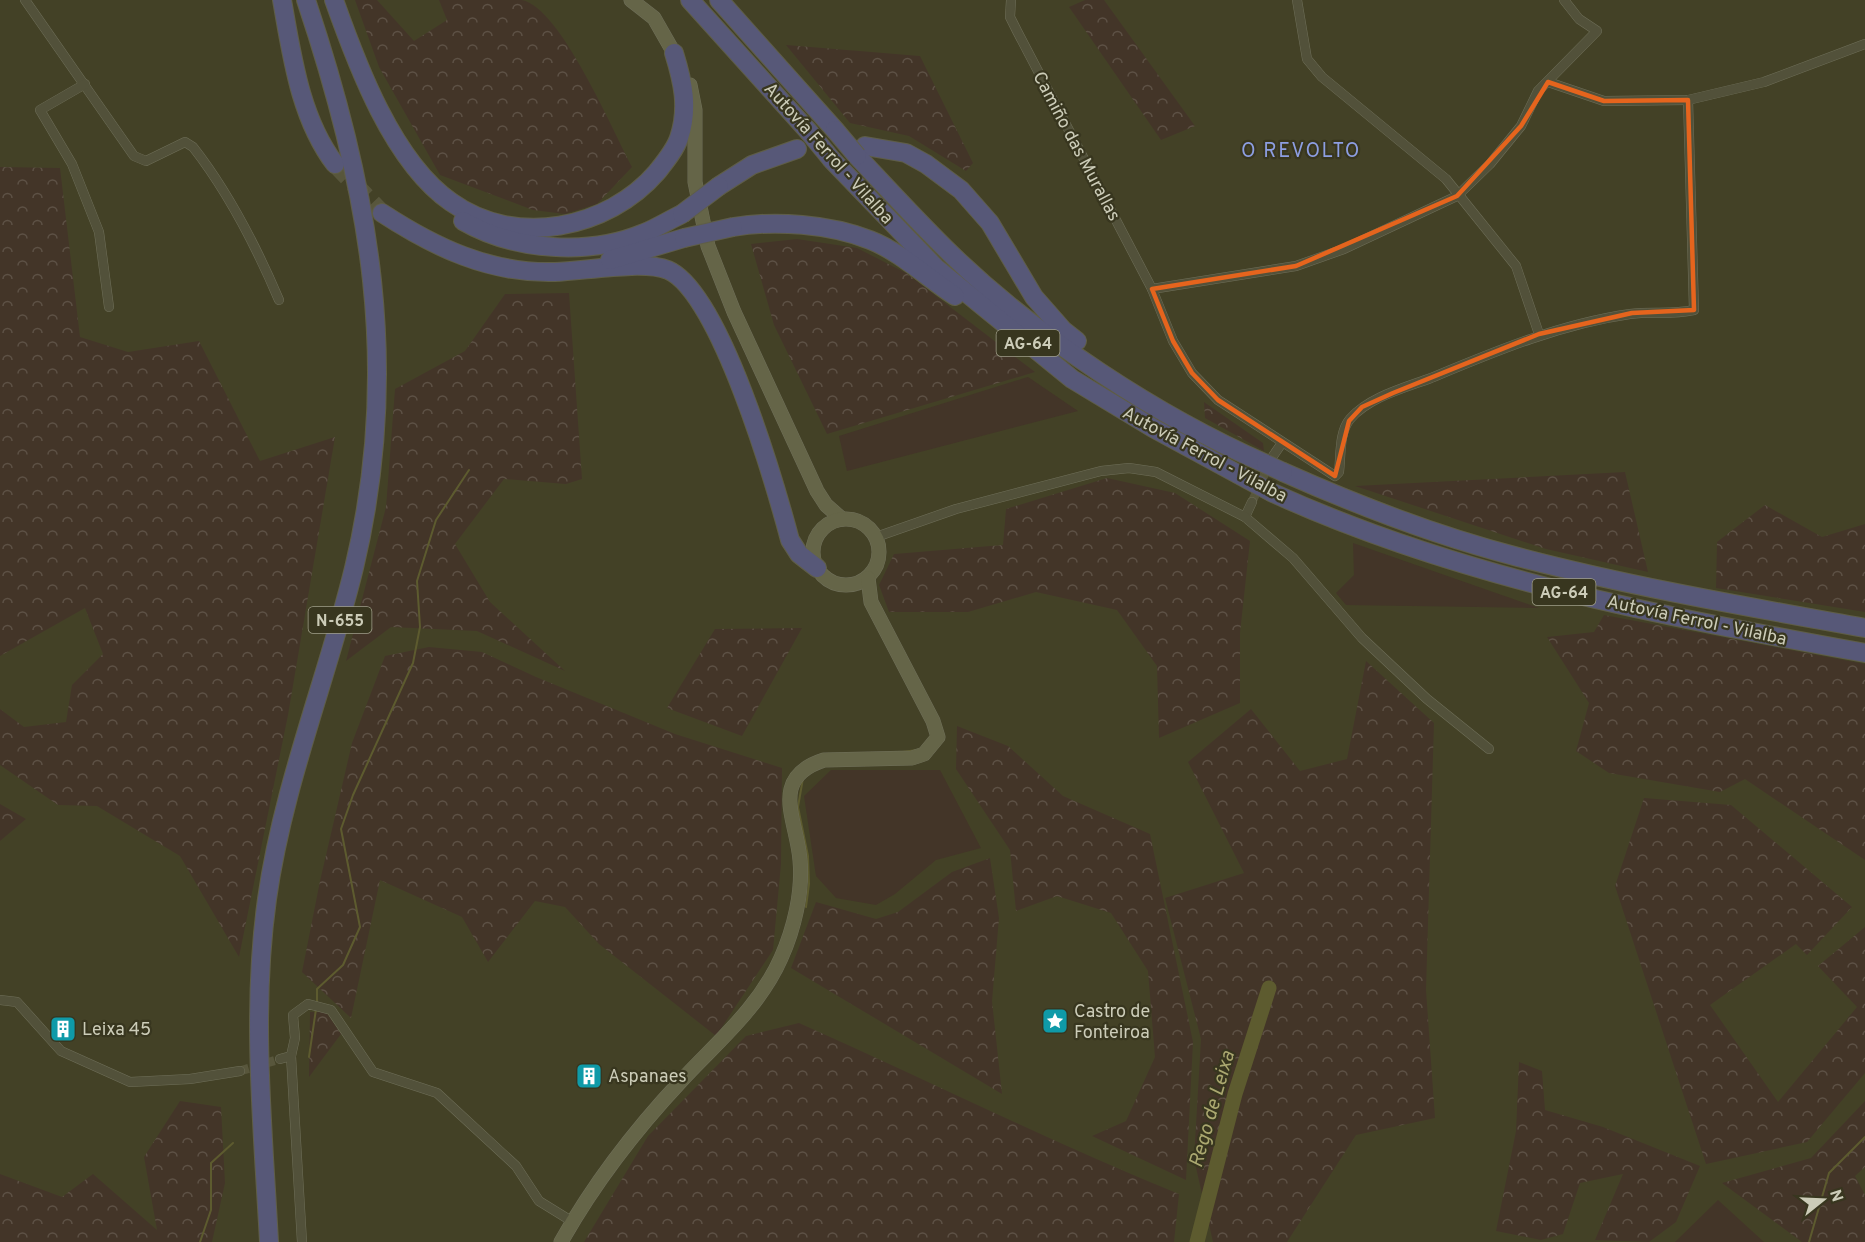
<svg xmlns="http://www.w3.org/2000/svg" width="1865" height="1242" font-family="Overpass,sans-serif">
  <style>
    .green { fill: #433528 }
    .forest { fill: url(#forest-crowns) }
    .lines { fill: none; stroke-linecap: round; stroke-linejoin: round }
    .stream { stroke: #5d5b2f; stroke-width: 2 }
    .river { stroke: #5d5b2f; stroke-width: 15 }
    .street-tunnel { stroke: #58563c; stroke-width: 9; stroke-dasharray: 9 4.5; stroke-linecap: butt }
    .highway-tunnel { stroke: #58563c; stroke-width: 18; stroke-dasharray: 18 9; stroke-linecap: butt }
    .street-casing { stroke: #6f6f59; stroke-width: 10 }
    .secondary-casing { stroke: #6f6f59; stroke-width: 15 }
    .highway-casing { stroke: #5f5e48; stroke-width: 20 }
    .street { stroke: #52513a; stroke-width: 9 }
    .secondary { stroke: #656548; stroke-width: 14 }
    .highway { stroke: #575878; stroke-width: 18 }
    .highway-bridge-casing { stroke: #5f5e48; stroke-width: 20; stroke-linecap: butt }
    .highway-bridge { stroke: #575878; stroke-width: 18 }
    .marked { fill: none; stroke: #e5641d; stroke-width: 4.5; stroke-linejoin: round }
    .labels { text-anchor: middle; stroke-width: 4.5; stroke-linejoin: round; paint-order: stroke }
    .shield { fill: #38361f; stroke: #a09f8a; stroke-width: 1.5 }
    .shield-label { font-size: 16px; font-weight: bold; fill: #ccccb8 }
    .street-label { font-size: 18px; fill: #ccccb8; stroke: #38361f }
    .poi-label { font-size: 18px; fill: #ccccb8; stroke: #38361f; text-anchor: start }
    .neighbourhood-label { font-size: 20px; letter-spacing: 1.5px; fill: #8d9ee2; stroke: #38361f }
    .water-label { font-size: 20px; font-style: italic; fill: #aba870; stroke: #38361f }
  </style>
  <defs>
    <pattern id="forest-crowns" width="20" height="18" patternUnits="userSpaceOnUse" patternTransform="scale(1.5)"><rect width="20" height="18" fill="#433528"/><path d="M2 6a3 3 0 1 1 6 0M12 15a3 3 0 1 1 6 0" fill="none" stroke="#5d5145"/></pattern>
  </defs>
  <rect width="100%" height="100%" fill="#434126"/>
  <g class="green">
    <path d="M1028,377L1078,411L847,471L839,436Z"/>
    <path d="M1353,543L1539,608L1346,605L1336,593L1354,575Z"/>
    <path d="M831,770H940L981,848L936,860L895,894L876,905L836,898L816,876L804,796Z"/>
    <path d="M1718,1200L1764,1242H1675Z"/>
  </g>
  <g class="forest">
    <path d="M355,0H377L414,41L447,20L439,0C462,0 500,0 522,0C560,7 613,131 632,167L597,204L565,214L533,210L440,175L379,67Z"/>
    <path d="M1085,0H1104L1195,126L1161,140L1069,7Z"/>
    <path d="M786,45L920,56L973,163L966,171L909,136L850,123Z"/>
    <path d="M0,167L60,168L80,337L128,352L199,341L260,461L335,437L288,715L239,957L180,856L97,806L58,805L0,765V709L24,727L66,722L72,685L103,654L85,608L0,656Z"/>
    <path d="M797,239L857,248L906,273L1035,372L827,434L774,325L751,244Z"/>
    <path d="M569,293L582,479L566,484L504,479L455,544L490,602L565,671L477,631L391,627L346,661L386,507L395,389L465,351L505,294Z"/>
    <path d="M1204,402L1263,443L1264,451L1205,418Z"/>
    <path d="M1625,472L1648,572L1546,549L1355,486Z"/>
    <path d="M1107,478L1175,493L1250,541L1240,633V703L1159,738L1157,666L1117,610L1036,592L968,612H889L879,585L894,554L1003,545L1006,509Z"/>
    <path d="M1765,505L1822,537L1865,524V612L1716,588L1717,542Z"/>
    <path d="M1604,615L1865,664V860L1745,779L1720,792L1609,773L1576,751L1589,703L1547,637L1594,632Z"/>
    <path d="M802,628L742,736L667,708L715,629Z"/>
    <path d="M429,647L482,652L536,677L675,734L782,768L781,864L773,950L716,1036L599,944L565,907L535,901L488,962L462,917L380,880L351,1018L302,972L320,881L352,743L385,656Z"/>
    <path d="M1366,661L1434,723L1426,990L1435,1118L1356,1135L1287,1242H1213L1194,1159L1201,1039L1165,898L1244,873L1188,762L1251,709L1300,771L1347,759Z"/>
    <path d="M957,726L1008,746L1063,796L1150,834L1193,1042L1186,1180L1092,1136L1126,1121L1155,1057L1148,971L1111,913L1057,896L1016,911L1010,850L956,769Z"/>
    <path d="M1644,798L1731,805L1852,907L1807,955L1796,944L1710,1005L1778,1102L1857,1007L1818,966L1865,927V1073L1807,1142L1706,1164L1615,886Z"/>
    <path d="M0,804L26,819L0,841Z"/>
    <path d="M990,858L999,918L992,1001L1002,1094L791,968L816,902L876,919L898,912L952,872Z"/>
    <path d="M310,1012H326L341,1034L309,1077Z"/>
    <path d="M799,1023C926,1079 1050,1142 1179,1194L1174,1242H584L648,1136L746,1036Z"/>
    <path d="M1519,1062L1542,1071L1545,1110L1603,1127L1700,1166L1676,1222L1649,1242L1595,1240L1623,1174L1580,1183L1563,1234L1541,1240L1496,1231L1516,1131Z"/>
    <path d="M180,1101L221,1107L225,1183L212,1242H0V1174L62,1197L93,1174L157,1230L144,1157Z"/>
    <path d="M1865,1101V1167L1855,1176L1865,1195V1242H1802L1722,1183L1811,1158Z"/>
  </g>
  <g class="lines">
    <g class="stream">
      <path d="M902,752L917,750"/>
      <path d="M805,762L821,755"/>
      <path d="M803,778L798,807L808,856L809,884L806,907"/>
      <path d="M317,1003V989L343,965L360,927L341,829L353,795L413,663L420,627L417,581L436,520L469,470"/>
      <path d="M309,1057L316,1009"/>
      <path d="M200,1242L211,1210V1163L233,1143"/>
      <path d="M1809,1242L1829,1173L1865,1137"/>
    </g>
    <path class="river" d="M1197,1242L1235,1094L1269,988"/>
    <g class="street-tunnel">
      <path d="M1252,502L1269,464"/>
      <path d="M240,1071L280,1059"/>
    </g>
    <path class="highway-tunnel" d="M335,164L382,213"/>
    <defs>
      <g id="street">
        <path d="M25,0L134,156L146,161L185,142L193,147C229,193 256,246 279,300"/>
        <path d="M1011,0L1010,17L1017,31L1152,289L1173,341L1192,373L1218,400L1335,476L1339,472C1341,455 1339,432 1350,419C1369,397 1404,388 1431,378C1496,351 1560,324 1630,314C1652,311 1670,315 1694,310L1688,100"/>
        <path d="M1297,0L1307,59L1322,77L1446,179L1516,266L1539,334"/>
        <path d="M1548,82L1604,101L1688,100L1764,82L1865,44"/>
        <path d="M85,84L40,110L72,164L99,232L109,307"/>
        <path d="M1152,289L1296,266L1344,249L1457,196L1490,164L1521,126L1538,91L1597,31L1579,19L1564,0"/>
        <path d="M1273,456L1282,443"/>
        <path d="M1245,517L1252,502"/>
        <path d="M876,537L956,509L1101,471L1129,468L1156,472L1245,517L1293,558L1362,638L1427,699L1489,749"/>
        <path d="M0,1000L17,1002L61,1051L130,1082L190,1079L240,1071"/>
        <path d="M291,1056L295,1038L293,1015L308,1004L331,1010L373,1072L437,1093L516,1166L539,1201L573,1222"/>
        <path d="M280,1059L291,1056L302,1242"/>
      </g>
      <g id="secondary">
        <path d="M631,0L654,18L678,60"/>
        <path d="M690,85L695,110V182L708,246L734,312L817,491L826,505L842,519"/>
        <circle cx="846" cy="552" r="33"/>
        <path d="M561,1242C593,1185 636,1129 681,1081C717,1042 759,1008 781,958C794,929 803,892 800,860C797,820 768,778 824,760L912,758L924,754L938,737L933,721L871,602L868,578"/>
      </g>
      <g id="highway">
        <path d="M282,0C292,56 300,118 335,164"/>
        <path d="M334,0C357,65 393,162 451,202C515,248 608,229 657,172C665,162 675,150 679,138C689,108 683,82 674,53"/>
        <path d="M690,0L809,132"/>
        <path d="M719,0L835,130"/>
        <path d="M865,146L906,153L926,164L961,190L990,223L1034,297L1063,330L1077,341"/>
        <path d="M857,156C888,189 919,223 952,255C1038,338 1157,416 1266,464"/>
        <path d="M832,160L936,268L1072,379L1153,428L1256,484"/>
        <path d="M719,186L752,165L797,149"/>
        <path d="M382,213C434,247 490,274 555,272C585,271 643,260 668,270C720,292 775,484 790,540L799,554L817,568"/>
        <path d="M463,221C515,251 589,256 644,233C657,228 669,220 682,214"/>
        <path d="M733,227C775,220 830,224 870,240C901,252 927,278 955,296"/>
        <path d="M610,260L684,238"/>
        <path d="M1283,472C1359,506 1437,536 1518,557C1632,587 1749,607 1865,628"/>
        <path d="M1273,493C1462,579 1662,616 1865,653"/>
        <path d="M269,1242C263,1128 251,1013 267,899C283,785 327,679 354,568C402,368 370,191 306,0"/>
      </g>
    </defs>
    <use href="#street" class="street-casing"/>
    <use href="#secondary" class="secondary-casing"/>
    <use href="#highway" class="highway-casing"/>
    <use href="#street" class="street"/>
    <use href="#secondary" class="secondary"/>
    <use href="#highway" class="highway"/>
    <defs>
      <g id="highway-bridge">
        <path d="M835,130L857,156"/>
        <path d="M809,132L832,160"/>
        <path d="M682,214L719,186"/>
        <path d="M684,238L733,227"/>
        <path d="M1266,464L1283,472"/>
        <path d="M1256,484L1273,493"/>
      </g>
    </defs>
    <use href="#highway-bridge" class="highway-bridge-casing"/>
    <use href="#highway-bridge" class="highway-bridge"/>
  </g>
  <path class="marked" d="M1548,82L1604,101L1688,100L1694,310L1632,313L1539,334L1393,393L1362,407L1349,421L1335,476L1218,400L1192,373L1173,341L1152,289L1296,266L1457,196L1521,126Z"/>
  <defs>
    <symbol id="sight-square" viewBox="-11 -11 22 22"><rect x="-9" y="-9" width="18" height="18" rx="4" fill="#0f9aa8" stroke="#38361f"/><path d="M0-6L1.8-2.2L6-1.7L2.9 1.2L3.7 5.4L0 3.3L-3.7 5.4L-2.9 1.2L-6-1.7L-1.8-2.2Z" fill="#fff"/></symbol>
    <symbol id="building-square" viewBox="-11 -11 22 22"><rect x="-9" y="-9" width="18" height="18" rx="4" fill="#0f9aa8" stroke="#38361f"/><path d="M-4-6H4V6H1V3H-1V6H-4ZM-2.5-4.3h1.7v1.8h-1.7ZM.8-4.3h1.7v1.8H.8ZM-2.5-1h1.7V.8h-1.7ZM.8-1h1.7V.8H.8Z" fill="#fff"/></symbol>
  </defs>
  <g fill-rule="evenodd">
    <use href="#sight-square" x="1040" y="1006" width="30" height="30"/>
    <use href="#building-square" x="48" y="1014" width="30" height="30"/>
    <use href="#building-square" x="574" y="1061" width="30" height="30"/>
  </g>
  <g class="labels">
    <g class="shield">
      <rect x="996.5" y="330" width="63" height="26" rx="4.5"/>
      <rect x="1532.5" y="579" width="63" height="26" rx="4.5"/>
      <rect x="308.5" y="607" width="63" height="26" rx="4.5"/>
    </g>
    <g class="shield-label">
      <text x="1028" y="349">AG-64</text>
      <text x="1564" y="598">AG-64</text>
      <text x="340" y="626">N-655</text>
    </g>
    <g class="street-label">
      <text transform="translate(1077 146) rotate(62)" y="6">Camiño das Murallas</text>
      <text transform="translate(829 153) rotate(48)" y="6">Autovía Ferrol - Vilalba</text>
      <text transform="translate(1205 454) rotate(28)" y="6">Autovía Ferrol - Vilalba</text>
      <text transform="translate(1697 620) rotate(12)" y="6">Autovía Ferrol - Vilalba</text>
    </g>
    <g class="poi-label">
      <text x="1074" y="1017">Castro de<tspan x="1074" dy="21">Fonteiroa</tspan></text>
      <text x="82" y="1035">Leixa 45</text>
      <text x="608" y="1082">Aspanaes</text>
    </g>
    <g class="neighbourhood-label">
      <text x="1301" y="157">O REVOLTO</text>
    </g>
    <g class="water-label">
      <text transform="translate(1211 1109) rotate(-74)" y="7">Rego de Leixa</text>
    </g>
  </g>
  <g transform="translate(1823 1200) rotate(72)" stroke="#38361f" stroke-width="4.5" paint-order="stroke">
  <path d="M0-4.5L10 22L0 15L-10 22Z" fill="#ccccb8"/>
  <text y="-9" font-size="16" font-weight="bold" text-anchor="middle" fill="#ccccb8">N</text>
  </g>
</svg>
